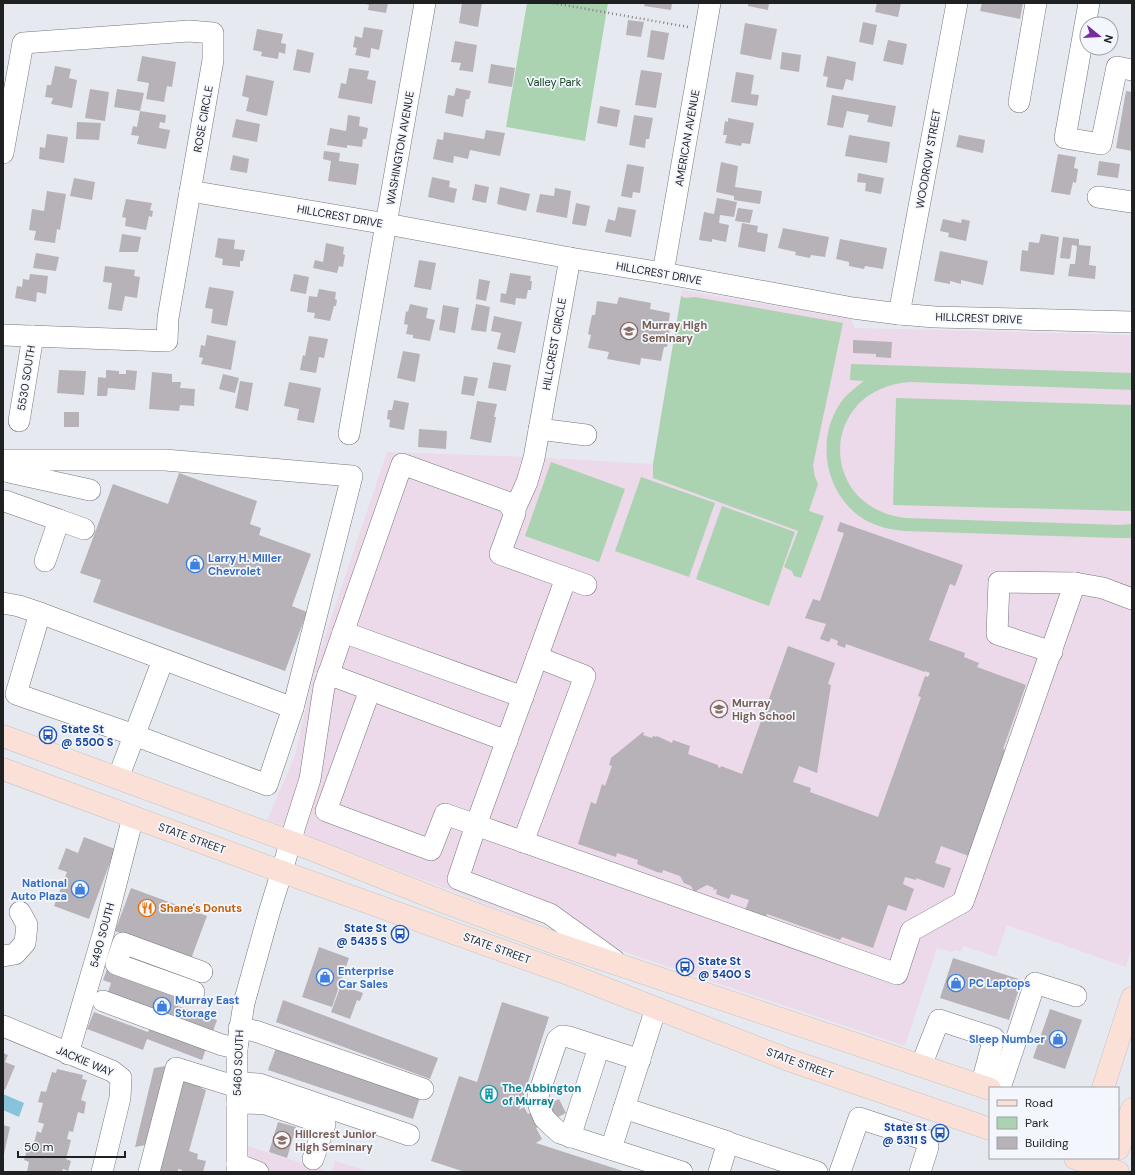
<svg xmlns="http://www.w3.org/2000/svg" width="1135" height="1175" font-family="'DM Sans',sans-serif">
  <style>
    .education { fill: #ecd9e9 }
    .green { fill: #acd3b1 }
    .water { fill: #87c3db }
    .building { fill: #b7b2b8 }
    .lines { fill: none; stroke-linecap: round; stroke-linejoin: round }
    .minor-casing { stroke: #74777c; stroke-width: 22 }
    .major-casing { stroke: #c5c5c6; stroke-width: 23 }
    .path { stroke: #7e8084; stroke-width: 2.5; stroke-dasharray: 1 3; stroke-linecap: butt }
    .minor { stroke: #fff; stroke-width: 21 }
    .major { stroke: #fae0d6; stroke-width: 22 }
    .labels { text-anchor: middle; stroke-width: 3.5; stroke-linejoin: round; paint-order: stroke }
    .park-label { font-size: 11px; fill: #0a3c18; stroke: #f3f7fd }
    .street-label { font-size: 11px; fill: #1f2022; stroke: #f3f7fd }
    .education-label { font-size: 11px; font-weight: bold; fill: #785e54; stroke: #f3f7fd; text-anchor: start }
    .shop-label { font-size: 11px; font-weight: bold; fill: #366cbe; stroke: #f3f7fd; text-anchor: start }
    .transit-label { font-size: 11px; font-weight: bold; fill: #164399; stroke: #f3f7fd; text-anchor: start }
    .food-label { font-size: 11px; font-weight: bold; fill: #c56008; stroke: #f3f7fd; text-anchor: start }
    .culture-label { font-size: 11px; font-weight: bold; fill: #0d838f; stroke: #f3f7fd; text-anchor: start }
  </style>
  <rect width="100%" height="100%" fill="#e6eaf0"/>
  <g class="education">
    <path d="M682,290L851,319L855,328L1132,335V947L1126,967L1007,925L996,957L963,946L961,952L955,950L951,952L937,948L905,1046L518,916L267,820L295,756L316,663L387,452L532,457L653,464Z"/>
    <path d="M248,1146L330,1172H249Z"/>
    <path d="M335,1161L371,1172H332Z"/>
  </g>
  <g class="green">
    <path d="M527,3H608L585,141L506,127Z"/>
    <path d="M681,296L685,298L695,297L843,323L813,465L815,477L818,484L809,511L824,516L801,578L794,576L792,571L784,567L798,531L653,478V464Z"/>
    <path d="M851,364L1132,373V390L910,382C819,388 816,508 906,518L1119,525L1132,524V538H1118L905,531C892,530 879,527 867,521C824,497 813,435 845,397C851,391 857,386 864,381L850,380Z"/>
    <path d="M896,398L1132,405V511L893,505Z"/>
    <path d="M551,462L625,489L599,562L525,536Z"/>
    <path d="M641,477L715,503L689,577L615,551Z"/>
    <path d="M722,506L795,532L769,606L696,579Z"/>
  </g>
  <path class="water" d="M3,1094L24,1103L19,1117L3,1110Z"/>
  <g class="building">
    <path d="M362,3H388L386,13L368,10L369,5Z"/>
    <path d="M462,3L471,4V3H482L478,27L459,23Z"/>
    <path d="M645,3H672L671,10L644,6Z"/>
    <path d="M748,3H769L768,10L748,6Z"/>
    <path d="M877,3H901L898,17L875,12Z"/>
    <path d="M982,3H1023L1020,19L980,11Z"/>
    <path d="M628,20L644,22L641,37L626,35Z"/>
    <path d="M863,22L877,25L873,45L859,42Z"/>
    <path d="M745,23L777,29L771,60L740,54Z"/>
    <path d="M364,27L383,30L379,50L371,48L370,58L355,55L357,48L353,47L355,36L362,38Z"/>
    <path d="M257,29L283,34L281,43L286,44L285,54L279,52L278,59L261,56L262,52L253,50Z"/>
    <path d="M651,30L669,33L664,60L647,57Z"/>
    <path d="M888,40L907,44L903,65L883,61Z"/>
    <path d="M455,41L477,45L473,72L459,70L461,63L451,62Z"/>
    <path d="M297,49L314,53L310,73L293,70Z"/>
    <path d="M782,52L801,55L799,72L780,69Z"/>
    <path d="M142,56L176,62L172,87L167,86L164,102L146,99L149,83L137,81Z"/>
    <path d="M827,56L856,62L853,81L846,79L843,90L826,87L828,77L823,76Z"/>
    <path d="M491,64L515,68L512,87L488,83Z"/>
    <path d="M55,66L71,69L69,78L77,80L72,108L51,104L53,98L45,97L47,85H51Z"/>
    <path d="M349,68L369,71L367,79L376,81L372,104L338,98L341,83L346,84Z"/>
    <path d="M641,70L662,73L656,108L635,105Z"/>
    <path d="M736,72L754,75L751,94L759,95L757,106L731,102Z"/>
    <path d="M246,75L274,81L267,116L246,111L249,98L242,96Z"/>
    <path d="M456,88L471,91L469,99H466L463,117L445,113L448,95L454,96Z"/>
    <path d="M90,89L109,92L105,121L85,118Z"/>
    <path d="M117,89L144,93L140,111L114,107Z"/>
    <path d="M1126,91L1132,92V151L1116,148Z"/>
    <path d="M832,95L896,106L892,127L867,122L869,115L847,111L843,128L827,125Z"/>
    <path d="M600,106L620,110L617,127L597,123Z"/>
    <path d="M140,111L166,115L165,123L160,122L159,128L170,130L166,149L137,144L139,136L131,135L133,126L137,127Z"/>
    <path d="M348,115L360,117L359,126L368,128L366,139H363L362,147L347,145V148L327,145L330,128L346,131Z"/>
    <path d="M634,115L653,118L649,139H646L645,148L629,145Z"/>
    <path d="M728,118L754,123L750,144L742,143L741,146L725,143L727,135H723L725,121L728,122Z"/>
    <path d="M236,119L260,124L257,142L232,137Z"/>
    <path d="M77,122L101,123L99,140L76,139Z"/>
    <path d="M486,130L505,133L500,156L470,150L468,159L454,156L453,163L433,159L437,139L443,140L444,132L484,139Z"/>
    <path d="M47,134L68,137L64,163L39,159L40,147L45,148Z"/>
    <path d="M849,135L890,142L887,163L845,156Z"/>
    <path d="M959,135L985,140L983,153L956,147Z"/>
    <path d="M324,151L340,153L339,161L359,164L356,185L328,181L331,161L323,159Z"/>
    <path d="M1058,154L1076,157L1074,168L1078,169L1076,183L1073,182L1070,195L1051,192Z"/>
    <path d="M233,155L249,159L247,173L230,170Z"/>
    <path d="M1099,161L1120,164L1118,178L1097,175Z"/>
    <path d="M721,162L738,166L735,187L762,191L760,204L734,200V196L716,192Z"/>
    <path d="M627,164L644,167L640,193L633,192L632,198L621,196Z"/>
    <path d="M858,173L884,178L881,194L865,191L866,183L857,182Z"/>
    <path d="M432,177L450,181L449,187L457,189L454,203L428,197Z"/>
    <path d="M74,178L95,182L92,200L70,196Z"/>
    <path d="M475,184L489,187L486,203L472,200Z"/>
    <path d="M500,187L530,194L526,211L497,204Z"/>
    <path d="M555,188L571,191L567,218L536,212L540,194L554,196Z"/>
    <path d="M47,191L66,194L60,230L57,229L55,243L34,240L36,231L29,230L32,209L44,211Z"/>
    <path d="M717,198L737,202L734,217L720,215L719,223L729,225L726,242L712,239V242L699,240L704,212L714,214Z"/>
    <path d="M126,199L152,203L150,210L153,211L152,217L149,216L146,230L125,226L126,218L122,217Z"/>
    <path d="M576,203L590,206L586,226L572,224Z"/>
    <path d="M618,207L636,210L631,237L605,232L608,219L615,221Z"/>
    <path d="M738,208L753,210L750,223L735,221Z"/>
    <path d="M943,219L961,223L962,219L970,221L966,241L948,237L949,233L940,231Z"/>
    <path d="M742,223L758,226L757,232L768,234L765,252L738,247Z"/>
    <path d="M783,228L829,237L825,257L811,255L810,258L795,255L796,252L778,248Z"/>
    <path d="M122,234L141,237L138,252H119Z"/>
    <path d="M1041,234L1059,237L1054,275L1020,271L1022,250L1028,251L1029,242L1039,243Z"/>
    <path d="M1063,237L1079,239V245L1091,246L1089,265L1096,266L1095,279L1068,276L1070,264H1075L1077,246L1072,245L1070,259L1060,258Z"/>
    <path d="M218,238L235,240L234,249L245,250L243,261H240V267L222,265L223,259L215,257Z"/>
    <path d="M840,239L887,248L883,269L865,266L864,269L849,266V262L836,259Z"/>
    <path d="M326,243L344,247L343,254L345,255L343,267L339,266L337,273L313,268L315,260L323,262Z"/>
    <path d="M940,251L988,261L983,285L961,280V284L950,281V284L934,281Z"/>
    <path d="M36,253L59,257L56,271L33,268Z"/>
    <path d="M419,260L436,263L431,290L414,287Z"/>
    <path d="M105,266L135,270L134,276L140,277L137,298L125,296L122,311L108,309L112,283L103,282Z"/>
    <path d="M510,273L531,276L530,281H532L531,290H528L526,299L516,298L515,305L500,302L501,293L506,294Z"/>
    <path d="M30,274L48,276L46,294L37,292L36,302L15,298L17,286L22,287L23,279L29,280Z"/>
    <path d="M294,274L309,277L306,294L290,291Z"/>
    <path d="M479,279L490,281L486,301L476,299Z"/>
    <path d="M209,287L234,291L227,326L211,323L213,309L205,308Z"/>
    <path d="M319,289L336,292L335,299L337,300L336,306H334L330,321L314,318L315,313L307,312L309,296L317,297Z"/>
    <path d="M619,297L651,303L650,309L670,313L668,328L670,329L667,347H664L661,361L641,358L640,365L624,362L607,359L609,352L588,348L591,335L588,334L592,315H595L597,301L617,304Z"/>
    <path d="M410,304L428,308L426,318L435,320L430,341L413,338V335L406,334L408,325L404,324L406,311L408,312Z"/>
    <path d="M476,304L490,307L486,332L471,330Z"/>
    <path d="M443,305L459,308L455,333L439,330Z"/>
    <path d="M494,316L522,322L515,353L497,349L501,333L491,331Z"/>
    <path d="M207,335L236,341L231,370L201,364L203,358L199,357L201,345L205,346Z"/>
    <path d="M309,336L328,339L324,358L319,357L316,373L300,370L303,355L305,356Z"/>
    <path d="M853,340L892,342L891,358L876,357V354L853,353Z"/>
    <path d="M403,351L420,354L415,382L397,378Z"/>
    <path d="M493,362L511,365L506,391L488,388Z"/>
    <path d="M59,370L86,371L84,395L57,393Z"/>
    <path d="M106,370L119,371V374H126V370L137,371L135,390L108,388L107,396H97L98,377L106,378Z"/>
    <path d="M152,372L172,374V382H181L180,388L195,389L194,406L180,405L179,411L149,409Z"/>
    <path d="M223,374L239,378L235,393L219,389Z"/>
    <path d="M464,376L478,378L474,396L461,394Z"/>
    <path d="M240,381L253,383L248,411L235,408Z"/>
    <path d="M289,382L321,388L314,423L297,420L299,409L284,406Z"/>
    <path d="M394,400L409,403L404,430L389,427L390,420L387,419L388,410H392Z"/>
    <path d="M477,401L497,404L494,417H496L491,443L470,439Z"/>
    <rect x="64" y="412" width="15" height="15"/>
    <path d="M419,429L447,431L446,449L418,447Z"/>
    <path d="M179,473L257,501L250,524L261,528L259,535L311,554L292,606L307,612L285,671L93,602L101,580L80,573L113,484L168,504Z"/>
    <path d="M840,522L963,565L955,586L950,584L929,640L965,653L964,657L979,663L977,667L1026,685L1003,749L1007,750L969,856L941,846L935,863L951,868L944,888L916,878V880L905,877L903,884L914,889L906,911L888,905L873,948L842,937L840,940L767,914L766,917L745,910L749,900L731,894L729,899L716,894L717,889L713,890L714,888L707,885L694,892L691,886L684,883L680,876L663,870L662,873L657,872L637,864L638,860L617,853L616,857L578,844L591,802L596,804L602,784L605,786L612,766L609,765L611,758L643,732L644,733L643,735L652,738L653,736L656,737L657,736L672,743L673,740L690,746L688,754L718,765V767L720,768L721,766L742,774L788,646L835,663L828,684L831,685L817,773L799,766L793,782L811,788L810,792L878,817L921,697L918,696L925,676L928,677L930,673L925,671V672L846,644L845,648L837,645L838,641L831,638L829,642L820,639L826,624L805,618L813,599L820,601L844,533L837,531Z"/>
    <path d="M84,837L115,849L89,919L54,906L67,872L58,869L66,848L78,853Z"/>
    <path d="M131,888L207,916L191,959L115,931Z"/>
    <path d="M319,947L349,958L332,1007L302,997Z"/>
    <path d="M953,958L1022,980L1009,1020L940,998Z"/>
    <path d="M107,969L182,996L178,1006L217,1020L212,1034L107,995L111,983L103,980Z"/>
    <path d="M341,985L363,993L360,1001L357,1000L350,1019L331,1012Z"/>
    <path d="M283,1000L438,1058L430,1079L276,1022Z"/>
    <path d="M502,1002L549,1017L519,1110L524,1107L528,1114L559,1099L566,1113L536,1128L542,1139L536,1143L626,1172H465L431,1161L459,1076L477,1082Z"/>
    <path d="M1050,1009L1082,1020L1065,1069L1033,1058Z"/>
    <path d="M94,1012L148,1032L151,1025L207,1046L202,1060L147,1039L143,1050L87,1029Z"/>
    <path d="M276,1048L420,1097L413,1119L268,1070Z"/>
    <path d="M3,1053L8,1055L5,1062L15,1066L5,1090L3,1089Z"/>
    <path d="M171,1065L151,1144L135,1147L154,1068Z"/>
    <path d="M57,1069L83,1075L82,1079L87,1080L81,1100L86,1102L84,1114L78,1112L73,1132L69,1131L67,1139L71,1140L66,1159L71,1161L68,1171L63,1169L62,1172H27L29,1162L24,1160L27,1150L32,1151L37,1131L41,1133L44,1124L38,1122L43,1103L38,1102L41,1091L46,1092L52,1072L56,1073Z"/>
    <path d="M180,1074L203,1080L201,1088L206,1090L189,1151L198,1154L197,1159L206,1161L203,1172H181L182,1170L178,1169V1172H156Z"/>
    <path d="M278,1122L296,1127L287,1158L269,1152Z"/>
    <path d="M3,1125L10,1127L4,1154H3Z"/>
  </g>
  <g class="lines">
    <defs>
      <g id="minor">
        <path d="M1089,3L1065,138L1101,144L1117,67L1132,70"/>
        <path d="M1019,102L1036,3"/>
        <path d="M3,153L23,43L189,31L213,33V60L168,318L167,341L3,335"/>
        <path d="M190,191L387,224L570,258L663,273L853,308L899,314L935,317L1132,322"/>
        <path d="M1098,197L1132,202"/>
        <path d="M663,273L710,3"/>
        <path d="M899,314L957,3"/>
        <path d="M19,421L33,336"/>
        <path d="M539,429L586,435"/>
        <path d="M349,434L425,3"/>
        <path d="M3,460H165L352,476L293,708"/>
        <path d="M9,472L90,490"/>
        <path d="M5,501L59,520L45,561"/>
        <path d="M514,511L527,482L534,458L570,258"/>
        <path d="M59,520L84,529"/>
        <path d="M3,603L19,606L40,613"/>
        <path d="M40,613L293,708L267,785L134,735L16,694Z"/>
        <path d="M343,632L523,697"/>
        <path d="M1052,652L997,634L999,582L1075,583"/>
        <path d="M328,674L507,741"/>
        <path d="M370,690L326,811L431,850L445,814L476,825L566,578"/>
        <path d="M118,778L163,660"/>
        <path d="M523,842L585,676L537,657"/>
        <path d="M3,956L15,954L25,943L27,925L20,912"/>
        <path d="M614,960L550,914L458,879L476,825L897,974L911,931L963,902L1075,583L1103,588L1132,599"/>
        <path d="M194,992L116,964L123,943L202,972"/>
        <path d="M103,1001L222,1045L237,1048"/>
        <path d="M3,1026L112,1071L121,1078L120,1098L102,1172"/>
        <path d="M239,1028L255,1031L423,1089"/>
        <path d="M68,1054L104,931L133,817"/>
        <path d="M640,1060L569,1037L562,1036L557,1040L538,1096L539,1106L544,1118L553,1127L560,1133L682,1172"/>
        <path d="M921,1066L939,1020L994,1038L981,1086"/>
        <path d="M237,1083L259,1084L409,1135"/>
        <path d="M1000,1088L1035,983L1076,996"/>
        <path d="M237,1104L250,1103L266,1104L325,1124L313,1159"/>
        <path d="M624,1108L728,1142L719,1172"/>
        <path d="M570,1137L599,1047"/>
        <path d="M720,1140L817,1172"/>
        <path d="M611,1149L656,1008"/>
        <path d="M237,1164L258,1172"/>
        <path d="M149,1172L176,1068L237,1087"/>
        <path d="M237,1172V1048L244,1003L269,913L282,871L295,826L310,779L324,687L402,464L507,502L515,513L500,554L586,585"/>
        <path d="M840,1172L859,1118L926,1140L928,1147L920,1172"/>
      </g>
      <g id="major">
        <path d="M3,736L313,850L449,904L560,945L990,1089"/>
        <path d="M3,769L266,866L571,975L789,1060L990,1129"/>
        <path d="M1103,1088L1132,998"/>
        <path d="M1118,1149L1132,1109"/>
        <path d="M1075,1158L1118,1172"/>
      </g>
    </defs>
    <use href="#minor" class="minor-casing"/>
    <use href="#major" class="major-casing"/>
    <path class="path" d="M553,3L688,27"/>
    <use href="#minor" class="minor"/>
    <use href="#major" class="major"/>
  </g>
  <defs>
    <symbol id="school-ring" viewBox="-11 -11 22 22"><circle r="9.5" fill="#f3f7fd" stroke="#8d6e63" stroke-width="1.5"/><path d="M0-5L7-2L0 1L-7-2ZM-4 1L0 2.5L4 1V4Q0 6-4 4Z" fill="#8d6e63"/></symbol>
    <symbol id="shop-ring" viewBox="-11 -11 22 22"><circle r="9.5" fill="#f3f7fd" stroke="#3f7fe0" stroke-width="1.5"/><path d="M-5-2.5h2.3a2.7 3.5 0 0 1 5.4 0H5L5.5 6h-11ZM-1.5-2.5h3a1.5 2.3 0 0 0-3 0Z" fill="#3f7fe0"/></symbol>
    <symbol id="bus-ring" viewBox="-11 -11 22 22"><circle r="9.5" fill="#f3f7fd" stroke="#1a4fb4" stroke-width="1.5"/><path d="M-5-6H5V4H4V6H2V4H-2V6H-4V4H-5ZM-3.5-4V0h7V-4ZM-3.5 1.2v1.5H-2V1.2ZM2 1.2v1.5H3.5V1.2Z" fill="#1a4fb4"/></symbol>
    <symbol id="restaurant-ring" viewBox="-11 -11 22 22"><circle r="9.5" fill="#f3f7fd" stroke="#e8710a" stroke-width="1.5"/><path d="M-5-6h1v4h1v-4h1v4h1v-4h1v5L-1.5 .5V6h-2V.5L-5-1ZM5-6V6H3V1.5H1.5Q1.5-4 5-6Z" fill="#e8710a"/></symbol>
    <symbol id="building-ring" viewBox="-11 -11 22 22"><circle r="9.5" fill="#f3f7fd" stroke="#0f9aa8" stroke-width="1.5"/><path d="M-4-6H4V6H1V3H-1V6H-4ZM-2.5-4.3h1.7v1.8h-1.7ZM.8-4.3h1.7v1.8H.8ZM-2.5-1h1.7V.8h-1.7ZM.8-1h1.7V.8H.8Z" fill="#0f9aa8"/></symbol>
  </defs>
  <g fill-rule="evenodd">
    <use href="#school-ring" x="619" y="321" width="20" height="20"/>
    <use href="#shop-ring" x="185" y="554" width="20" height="20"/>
    <use href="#school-ring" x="709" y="699" width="20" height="20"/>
    <use href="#bus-ring" x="38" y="725" width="20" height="20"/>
    <use href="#shop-ring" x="70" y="879" width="20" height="20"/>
    <use href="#restaurant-ring" x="137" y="898" width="20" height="20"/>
    <use href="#bus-ring" x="390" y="924" width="20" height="20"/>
    <use href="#bus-ring" x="675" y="957" width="20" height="20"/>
    <use href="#shop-ring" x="315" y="967" width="20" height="20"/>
    <use href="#shop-ring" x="946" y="973" width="20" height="20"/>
    <use href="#shop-ring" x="152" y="996" width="20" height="20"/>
    <use href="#shop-ring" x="1048" y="1029" width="20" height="20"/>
    <use href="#building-ring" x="479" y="1084" width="20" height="20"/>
    <use href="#bus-ring" x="930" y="1123" width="20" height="20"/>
    <use href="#school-ring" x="272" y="1130" width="20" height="20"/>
  </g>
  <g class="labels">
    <g class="park-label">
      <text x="554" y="86">Valley Park</text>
    </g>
    <g class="street-label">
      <text transform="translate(203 119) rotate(-80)" y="4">ROSE CIRCLE</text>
      <text transform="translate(687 138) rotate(-80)" y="4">AMERICAN AVENUE</text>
      <text transform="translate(400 148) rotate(-80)" y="4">WASHINGTON AVENUE</text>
      <text transform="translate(928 159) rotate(-80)" y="4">WOODROW STREET</text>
      <text transform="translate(340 216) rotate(10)" y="4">HILLCREST DRIVE</text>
      <text transform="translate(659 273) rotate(10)" y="4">HILLCREST DRIVE</text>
      <text transform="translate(979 318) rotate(2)" y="4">HILLCREST DRIVE</text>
      <text transform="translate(554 344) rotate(-80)" y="4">HILLCREST CIRCLE</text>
      <text transform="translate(26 378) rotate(-81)" y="4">5530 SOUTH</text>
      <text transform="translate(192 838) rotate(20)" y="4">STATE STREET</text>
      <text transform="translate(102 935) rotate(-75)" y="4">5490 SOUTH</text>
      <text transform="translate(497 948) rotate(20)" y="4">STATE STREET</text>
      <text transform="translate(85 1061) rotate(23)" y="4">JACKIE WAY</text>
      <text transform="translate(238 1063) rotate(-88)" y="4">5460 SOUTH</text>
      <text transform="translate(800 1063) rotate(20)" y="4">STATE STREET</text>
    </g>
    <g class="education-label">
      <text x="642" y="329">Murray High<tspan x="642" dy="13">Seminary</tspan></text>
      <text x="732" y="707">Murray<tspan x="732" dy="13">High School</tspan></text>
      <text x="295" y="1138">Hillcrest Junior<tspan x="295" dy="13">High Seminary</tspan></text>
    </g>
    <g class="shop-label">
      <text x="208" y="562">Larry H. Miller<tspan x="208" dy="13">Chevrolet</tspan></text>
      <text x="67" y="887" text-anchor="end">National<tspan x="67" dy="13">Auto Plaza</tspan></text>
      <text x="338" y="975">Enterprise<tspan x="338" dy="13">Car Sales</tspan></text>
      <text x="969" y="987">PC Laptops</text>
      <text x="175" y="1004">Murray East<tspan x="175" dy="13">Storage</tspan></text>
      <text x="1045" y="1043" text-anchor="end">Sleep Number</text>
    </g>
    <g class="transit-label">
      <text x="61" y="733">State St<tspan x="61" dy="13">@ 5500 S</tspan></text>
      <text x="387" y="932" text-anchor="end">State St<tspan x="387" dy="13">@ 5435 S</tspan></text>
      <text x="698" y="965">State St<tspan x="698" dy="13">@ 5400 S</tspan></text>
      <text x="927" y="1131" text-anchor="end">State St<tspan x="927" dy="13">@ 5311 S</tspan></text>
    </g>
    <g class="food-label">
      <text x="160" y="912">Shane's Donuts</text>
    </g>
    <g class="culture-label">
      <text x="502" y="1092">The Abbington<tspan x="502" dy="13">of Murray</tspan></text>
    </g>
  </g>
  <rect width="1135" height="1175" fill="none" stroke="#1f2022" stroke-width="8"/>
  <rect x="989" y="1087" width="130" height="72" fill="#f3f7fd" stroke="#9ea1a5"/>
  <rect x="997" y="1100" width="20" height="6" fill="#fae0d6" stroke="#9ea1a5"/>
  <text x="1025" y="1107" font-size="12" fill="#1f2022">Road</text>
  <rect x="997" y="1117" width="20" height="12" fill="#acd3b1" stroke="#9ea1a5"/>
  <text x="1025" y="1127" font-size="12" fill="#1f2022">Park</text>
  <rect x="997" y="1137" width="20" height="12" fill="#b7b2b8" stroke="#9ea1a5"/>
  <text x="1025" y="1147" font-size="12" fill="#1f2022">Building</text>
  <g transform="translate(1099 36) rotate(108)"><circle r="19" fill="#f3f7fd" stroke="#9ea1a5"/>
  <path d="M0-3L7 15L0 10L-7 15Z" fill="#742c9f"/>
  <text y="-6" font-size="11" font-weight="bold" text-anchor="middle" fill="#1f2022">N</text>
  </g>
  <path d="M18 1151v6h107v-6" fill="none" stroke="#1f2022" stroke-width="2"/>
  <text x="24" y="1151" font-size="12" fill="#1f2022" stroke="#f3f7fd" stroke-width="3" paint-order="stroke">50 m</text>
</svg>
